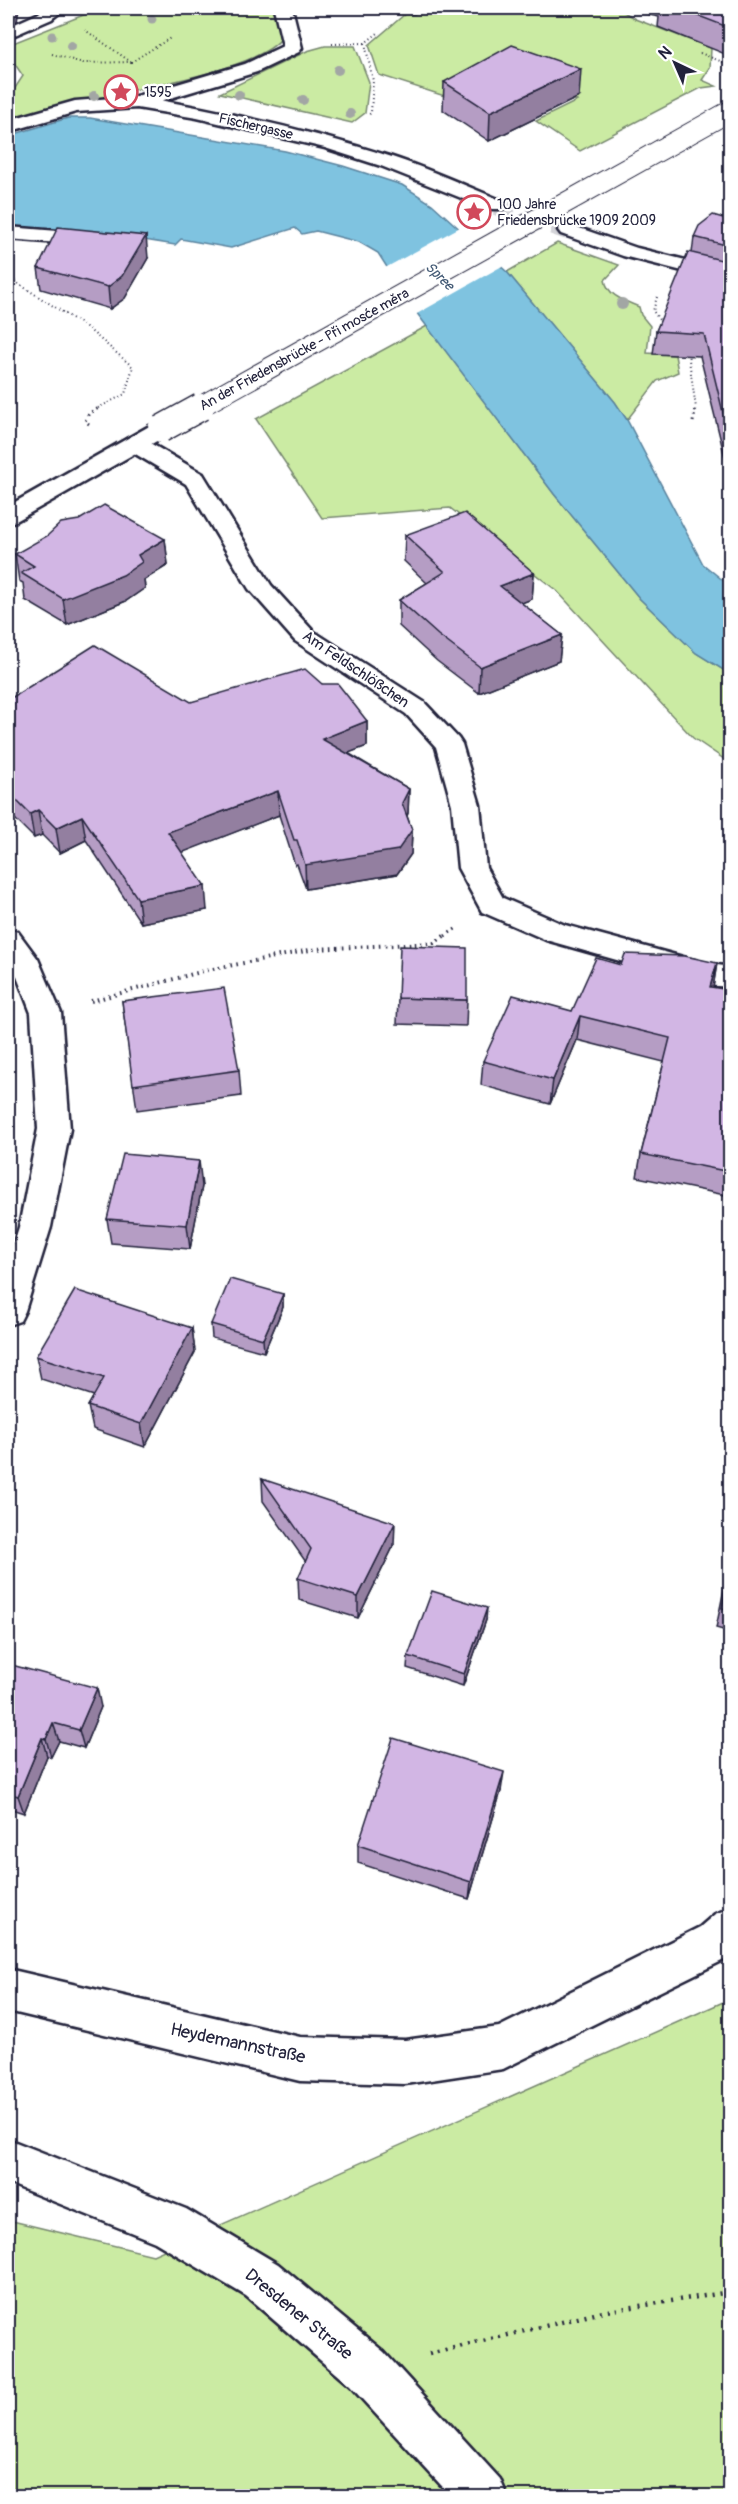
<svg xmlns="http://www.w3.org/2000/svg" width="738" height="2504" font-family="Pangolin,sans-serif">
  <style>
    .green { fill: #cbeba3; stroke: #76866f; stroke-width: 1.5 }
    .water { fill: #7fc3e0; stroke: #5a839e; stroke-width: 1.5 }
    .pier { fill: #fff }
    .lines { fill: none; stroke-linecap: round; stroke-linejoin: round }
    .minor-tunnel { stroke: #d3d3d8; stroke-width: 20; stroke-dasharray: 20 10; stroke-linecap: butt }
    .service-casing { stroke: #22223b; stroke-width: 5 }
    .pedestrian-casing { stroke: #22223b; stroke-width: 5 }
    .minor-casing { stroke: #22223b; stroke-width: 5 }
    .tertiary-casing { stroke: #22223b; stroke-width: 5 }
    .secondary-casing { stroke: #22223b; stroke-width: 5 }
    .path-far3 { stroke: #22223b; stroke-width: 2; stroke-dasharray: 1 3; stroke-linecap: butt }
    .path-far2 { stroke: #22223b; stroke-width: 3; stroke-dasharray: 1.5 4; stroke-linecap: butt }
    .path-far1 { stroke: #22223b; stroke-width: 4; stroke-dasharray: 1.5 4.5; stroke-linecap: butt }
    .path { stroke: #22223b; stroke-width: 4.5; stroke-dasharray: 2 6; stroke-linecap: butt }
    .service { fill: #fff; fill-rule: evenodd }
    .pedestrian { fill: #fff; fill-rule: evenodd }
    .minor { fill: #fff; fill-rule: evenodd }
    .tertiary { fill: #fff; fill-rule: evenodd }
    .secondary { fill: #fff; fill-rule: evenodd }
    .secondary-bridge-far1-casing { stroke: #22223b; stroke-width: 22; stroke-linecap: butt }
    .secondary-bridge-casing { stroke: #22223b; stroke-width: 29; stroke-linecap: butt }
    .secondary-bridge-far1 { stroke: #fff; stroke-width: 20 }
    .secondary-bridge { stroke: #fff; stroke-width: 26 }
    .tree { fill: #a2a6a4 }
    .wall { fill: #b59dc4; stroke: #22223b; stroke-width: 1.5 }
    .shaded-wall { fill: #937fa0; stroke: #22223b; stroke-width: 1.5 }
    .building { fill: #d2b6e4; stroke: #22223b; stroke-width: 1.5 }
    .labels { text-anchor: middle; stroke-width: 4.5; stroke-linejoin: round; paint-order: stroke }
    .far-poi-label { font-size: 14px; fill: #22223b; stroke: #fff; text-anchor: start }
    .far-street-label { font-size: 14px; fill: #22223b; stroke: #fff }
    .far-water-label { font-size: 14px; font-style: italic; fill: #435a75; stroke: #fff }
    .street-label { font-size: 15px; fill: #22223b; stroke: #fff }
    .near-street-label { font-size: 18px; fill: #22223b; stroke: #fff }
  </style>
  <rect width="100%" height="100%" fill="#fff"/>
  <filter id="ink" filterUnits="userSpaceOnUse"><feTurbulence type="fractalNoise" baseFrequency=".0167" numOctaves="2"/><feDisplacementMap in="SourceGraphic" scale="12" xChannelSelector="R" yChannelSelector="G"/><feConvolveMatrix kernelMatrix="1 2 1 2 8 2 1 2 1" color-interpolation-filters="sRGB"/></filter>
  <g filter="url(#ink)">
    <g class="green">
      <path d="M101,8H275L283,36C264,67 155,85 119,93C82,102 45,112 8,122L9,97L23,76L8,54V45Z"/>
      <path d="M412,8H618L635,19L711,48L710,68L702,80L716,86L701,88L580,151L536,121L577,101L551,90L460,101L379,75L369,45Z"/>
      <path d="M325,46H355L369,82L365,113L352,123L220,93L307,51Z"/>
      <path d="M557,243L619,265L605,280C608,297 626,301 639,307L641,315L650,326L647,353L675,355L678,372L657,381L627,420L615,402L507,272Z"/>
      <path d="M427,326L554,494L640,599L696,653L730,674V763L693,738L557,591L450,508L322,518L256,419Z"/>
      <path d="M730,1999V2496H8V2220L153,2255Z"/>
    </g>
    <path class="water" d="M68,118H90L285,151L343,166L402,185L432,204L507,272L615,402L627,420L703,564L730,586V674L696,653L640,599L554,494L413,308L378,253L359,242L316,231L302,234L295,228L231,248L181,239L175,245L138,239L8,229V136Z"/>
    <path class="pier" d="M462,226L504,265L415,315L385,268Z"/>
    <g class="lines">
      <path class="minor-tunnel" d="M496,205L568,230"/>
      <defs>
        <g id="service">
          <path d="M274,8H292L302,48L299,52L257,72L144,106H130L128,102L130,98L245,64L283,46Z"/>
          <path d="M392,8H417L414,12H395Z"/>
          <path d="M8,227L96,234L103,236L106,240L103,244L96,246L8,239Z"/>
        </g>
        <path id="pedestrian" d="M46,10L52,11L55,15L52,19L8,38V27Z"/>
        <g id="minor">
          <path d="M44,8H63C57,17 50,21 40,19L37,15Z"/>
          <path d="M137,96C223,111 309,130 392,157C429,169 466,186 503,201L506,205L503,209H489L381,166L325,148L197,118L137,108L76,112L8,132V120L75,101Z"/>
          <path d="M568,224L637,248L730,271V283L623,256L561,234L558,230L561,226Z"/>
          <path d="M135,437L143,439L203,474L271,585L313,631L424,702L458,738L462,744L480,805L486,868L503,898L565,925L705,963L730,967V987L705,985L546,940L482,912L458,868L452,805L436,747L406,714L295,641L249,589L186,484L127,449L124,444L127,439Z"/>
          <path d="M8,929L18,932L38,959L61,1013L70,1129L51,1227L25,1311L20,1321L8,1325V1261L19,1227L38,1129L31,1013L14,969L8,960Z"/>
          <path d="M730,1908V1957L503,2069L405,2084L300,2081L8,2011V1969L300,2037L405,2040L499,2027L700,1927L715,1914Z"/>
        </g>
        <path id="tertiary" d="M8,2139L186,2209L278,2264L384,2352L500,2479L507,2496H451L350,2386L246,2296L155,2242L8,2183Z"/>
        <path id="secondary" d="M161,422L169,424L172,429L169,434L16,521L8,523V506L153,424Z"/>
      </defs>
      <use href="#service" class="service-casing"/>
      <use href="#pedestrian" class="pedestrian-casing"/>
      <use href="#minor" class="minor-casing"/>
      <use href="#tertiary" class="tertiary-casing"/>
      <use href="#secondary" class="secondary-casing"/>
      <g class="path-far3">
        <path d="M365,43L373,81L371,113L367,116"/>
        <path d="M332,44L365,43L378,33"/>
        <path d="M700,53L730,65"/>
        <path d="M52,54L83,63L131,62L85,30"/>
        <path d="M131,62L172,37"/>
        <path d="M8,277L86,327L133,367L125,394L98,408"/>
        <path d="M657,297L653,311L662,324"/>
        <path d="M688,353L696,408"/>
      </g>
      <g class="path-far2">
        <path d="M693,422L696,407"/>
        <path d="M89,424L85,421L89,413L101,407"/>
        <path d="M445,936L457,928"/>
      </g>
      <path class="path-far1" d="M91,1001L208,970L315,949L434,943L447,934"/>
      <path class="path" d="M429,2354L607,2311L730,2292"/>
      <use href="#service" class="service"/>
      <use href="#pedestrian" class="pedestrian"/>
      <use href="#minor" class="minor"/>
      <use href="#tertiary" class="tertiary"/>
      <use href="#secondary" class="secondary"/>
      <defs>
        <path id="secondary-bridge-far1" d="M198,408L730,111"/>
        <path id="secondary-bridge" d="M161,429L201,407"/>
      </defs>
      <use href="#secondary-bridge-far1" class="secondary-bridge-far1-casing"/>
      <use href="#secondary-bridge" class="secondary-bridge-casing"/>
      <use href="#secondary-bridge-far1" class="secondary-bridge-far1"/>
      <use href="#secondary-bridge" class="secondary-bridge"/>
    </g>
    <g class="tree">
      <circle cx="152" cy="19" r="4.5"/>
      <circle cx="52" cy="36" r="4.5"/>
      <circle cx="71" cy="46" r="5"/>
      <circle cx="338" cy="70" r="5"/>
      <circle cx="239" cy="95" r="5"/>
      <circle cx="94" cy="96" r="5"/>
      <circle cx="303" cy="100" r="5"/>
      <circle cx="350" cy="114" r="5"/>
      <circle cx="622" cy="304" r="6"/>
    </g>
    <g class="wall">
      <path d="M620,8H730V56L658,27L659,17Z"/>
      <path d="M444,82L579,97L489,141L443,110Z"/>
      <path d="M730,215V478L700,356L653,354L656,331L692,253L694,237Z"/>
      <path d="M148,258L125,298L110,309L41,289L38,268Z"/>
      <path d="M405,535L534,573L532,599L521,603L562,635L559,661L479,693L437,661L399,626V600L427,583L404,561Z"/>
      <path d="M165,539L168,565L144,580L145,588L126,601L67,625L25,600L23,583L19,581L15,554Z"/>
      <path d="M322,684L367,721V746L348,753L409,789L408,813L407,816L412,830L411,854L397,874L306,889L297,864L295,865L279,815L182,852L207,910L141,923L86,840L60,853L42,835L34,838L8,812V700L191,702Z"/>
      <path d="M717,963L713,987L730,990V1196L637,1177L641,1154L664,1062L577,1040L550,1104L481,1085L483,1061L572,1011L621,965Z"/>
      <path d="M398,998L467,1000L466,1026L397,1024Z"/>
      <path d="M122,1001L239,1070L241,1096L137,1110Z"/>
      <path d="M202,1186L190,1249L111,1243L107,1219Z"/>
      <path d="M283,1294V1307L264,1352L212,1338L211,1324Z"/>
      <path d="M192,1328L195,1352L145,1447L93,1429L88,1406L94,1396L41,1379L36,1356Z"/>
      <path d="M730,1442V1471L725,1470Z"/>
      <path d="M262,1479L394,1545L358,1618L299,1600L298,1578L306,1562L263,1501Z"/>
      <path d="M730,1560V1632L716,1628Z"/>
      <path d="M486,1620L463,1686L407,1668L408,1656Z"/>
      <path d="M8,1664L101,1707L84,1748L59,1741L51,1757L47,1756L24,1813L8,1808Z"/>
      <path d="M501,1791L469,1899L358,1863V1845Z"/>
    </g>
    <g class="shaded-wall">
      <path d="M8,8H19L17,21L12,23L14,38L8,79Z"/>
      <path d="M581,69L579,97L489,141L490,112Z"/>
      <path d="M146,236L148,258L125,298L110,309L108,287Z"/>
      <path d="M165,539L168,565L144,580L145,588L126,601L67,625L63,599Z"/>
      <path d="M534,573L532,599L498,612L500,586Z"/>
      <path d="M562,635L559,661L479,693L480,667Z"/>
      <path d="M367,721V746L323,763L322,739Z"/>
      <path d="M409,789L408,813L402,828V803Z"/>
      <path d="M278,791L279,815L171,857L168,832Z"/>
      <path d="M38,810L42,835L34,838L30,814Z"/>
      <path d="M82,816L86,840L60,853L56,828Z"/>
      <path d="M412,830L411,854L397,874L306,889L305,865Z"/>
      <path d="M205,886L207,910L141,923L138,899Z"/>
      <path d="M717,963L713,988L710,987Z"/>
      <path d="M580,1016L577,1040L550,1104L553,1080Z"/>
      <path d="M199,1161L202,1186L190,1249L187,1225Z"/>
      <path d="M283,1294V1307L264,1352L263,1339Z"/>
      <path d="M192,1328L195,1352L145,1447L141,1424Z"/>
      <path d="M395,1523L394,1545L358,1618V1597Z"/>
      <path d="M487,1608L486,1620L463,1686L464,1674Z"/>
      <path d="M97,1688L101,1707L84,1748L79,1730Z"/>
      <path d="M53,1723L59,1741L51,1757L46,1739Z"/>
      <path d="M42,1738L47,1756L24,1813L18,1796Z"/>
      <path d="M504,1772L501,1791L469,1899L471,1882Z"/>
    </g>
    <g class="building">
      <path d="M678,8H730V28Z"/>
      <path d="M8,14H11L8,35Z"/>
      <path d="M512,45L581,69L490,112L444,82Z"/>
      <path d="M713,215L723,218L730,215V246L694,237L699,226Z"/>
      <path d="M58,227L146,236L122,276L108,287L38,268Z"/>
      <path d="M688,252L730,262V441L704,334L656,331Z"/>
      <path d="M104,505L165,539L138,555L142,562L123,575L63,599L21,573L34,566L15,554L47,536L61,523L79,520Z"/>
      <path d="M465,513L534,573L500,586L562,635L480,667L438,635L399,600L445,572L405,535Z"/>
      <path d="M95,645L191,702L305,669L322,684H338L367,721L322,739L409,789L402,803L412,830L398,850L305,865L297,840H294L278,791L168,832L205,886L138,899L82,816L56,828L38,810L30,814L8,792V700Z"/>
      <path d="M400,946L467,948V1000L398,998Z"/>
      <path d="M625,954L685,956L717,963L710,987L730,990V1172L641,1154L670,1038L580,1016L553,1080L483,1061L513,995L572,1011L596,958L621,965Z"/>
      <path d="M224,988L239,1070L133,1085L122,1001Z"/>
      <path d="M123,1154L199,1161L187,1225L107,1219Z"/>
      <path d="M230,1279L283,1294L263,1339L211,1324Z"/>
      <path d="M75,1290L192,1328L141,1424L88,1406L104,1378L36,1356Z"/>
      <path d="M262,1479L395,1523L358,1597L298,1578L311,1549Z"/>
      <path d="M730,1568V1610L722,1608Z"/>
      <path d="M432,1591L487,1608L464,1674L408,1656Z"/>
      <path d="M8,1664L97,1688L79,1730L53,1723L46,1739L42,1738L18,1796L8,1793Z"/>
      <path d="M393,1738L504,1772L471,1882L358,1845Z"/>
    </g>
  </g>
  <defs>
    <symbol id="sight-ring" viewBox="-11 -11 22 22"><circle r="9.5" fill="#fff" stroke="#d1495b" stroke-width="1.5"/><path d="M0-6L1.8-2.2L6-1.7L2.9 1.2L3.7 5.4L0 3.3L-3.7 5.4L-2.9 1.2L-6-1.7L-1.8-2.2Z" fill="#d1495b"/></symbol>
  </defs>
  <g fill-rule="evenodd">
    <use href="#sight-ring" x="102" y="73" width="38" height="38"/>
    <use href="#sight-ring" x="455" y="193" width="38" height="38"/>
  </g>
  <g class="labels">
    <g class="far-poi-label">
      <text x="144" y="97">1595</text>
      <text x="497" y="209">100 Jahre<tspan x="497" dy="16">Friedensbrücke 1909 2009</tspan></text>
    </g>
    <g class="far-street-label">
      <text transform="translate(256 126) rotate(13)" y="5">Fischergasse</text>
      <text transform="translate(304 349) rotate(-29)" y="5">An der Friedensbrücke - Při mosće měra</text>
    </g>
    <g class="far-water-label">
      <text transform="translate(440 276) rotate(44)" y="5">Spree</text>
    </g>
    <g class="street-label">
      <text transform="translate(356 669) rotate(34)" y="5">Am Feldschlößchen</text>
    </g>
    <g class="near-street-label">
      <text transform="translate(238 2043) rotate(12)" y="6">Heydemannstraße</text>
      <text transform="translate(299 2314) rotate(39)" y="6">Dresdener Straße</text>
    </g>
  </g>
  <rect width="738" height="2504" fill="none" stroke="#fff" stroke-width="30"/>
  <rect x="15" y="15" width="708" height="2474" fill="none" stroke="#22223b" stroke-width="2" filter="url(#ink)"/>
  <g transform="translate(675 63) rotate(316)" stroke="#ffffff" stroke-width="4.5" paint-order="stroke">
  <path d="M0-4.5L10 22L0 15L-10 22Z" fill="#22223b"/>
  <text y="-9" font-size="16" font-weight="bold" text-anchor="middle" fill="#22223b">N</text>
  </g>
</svg>
